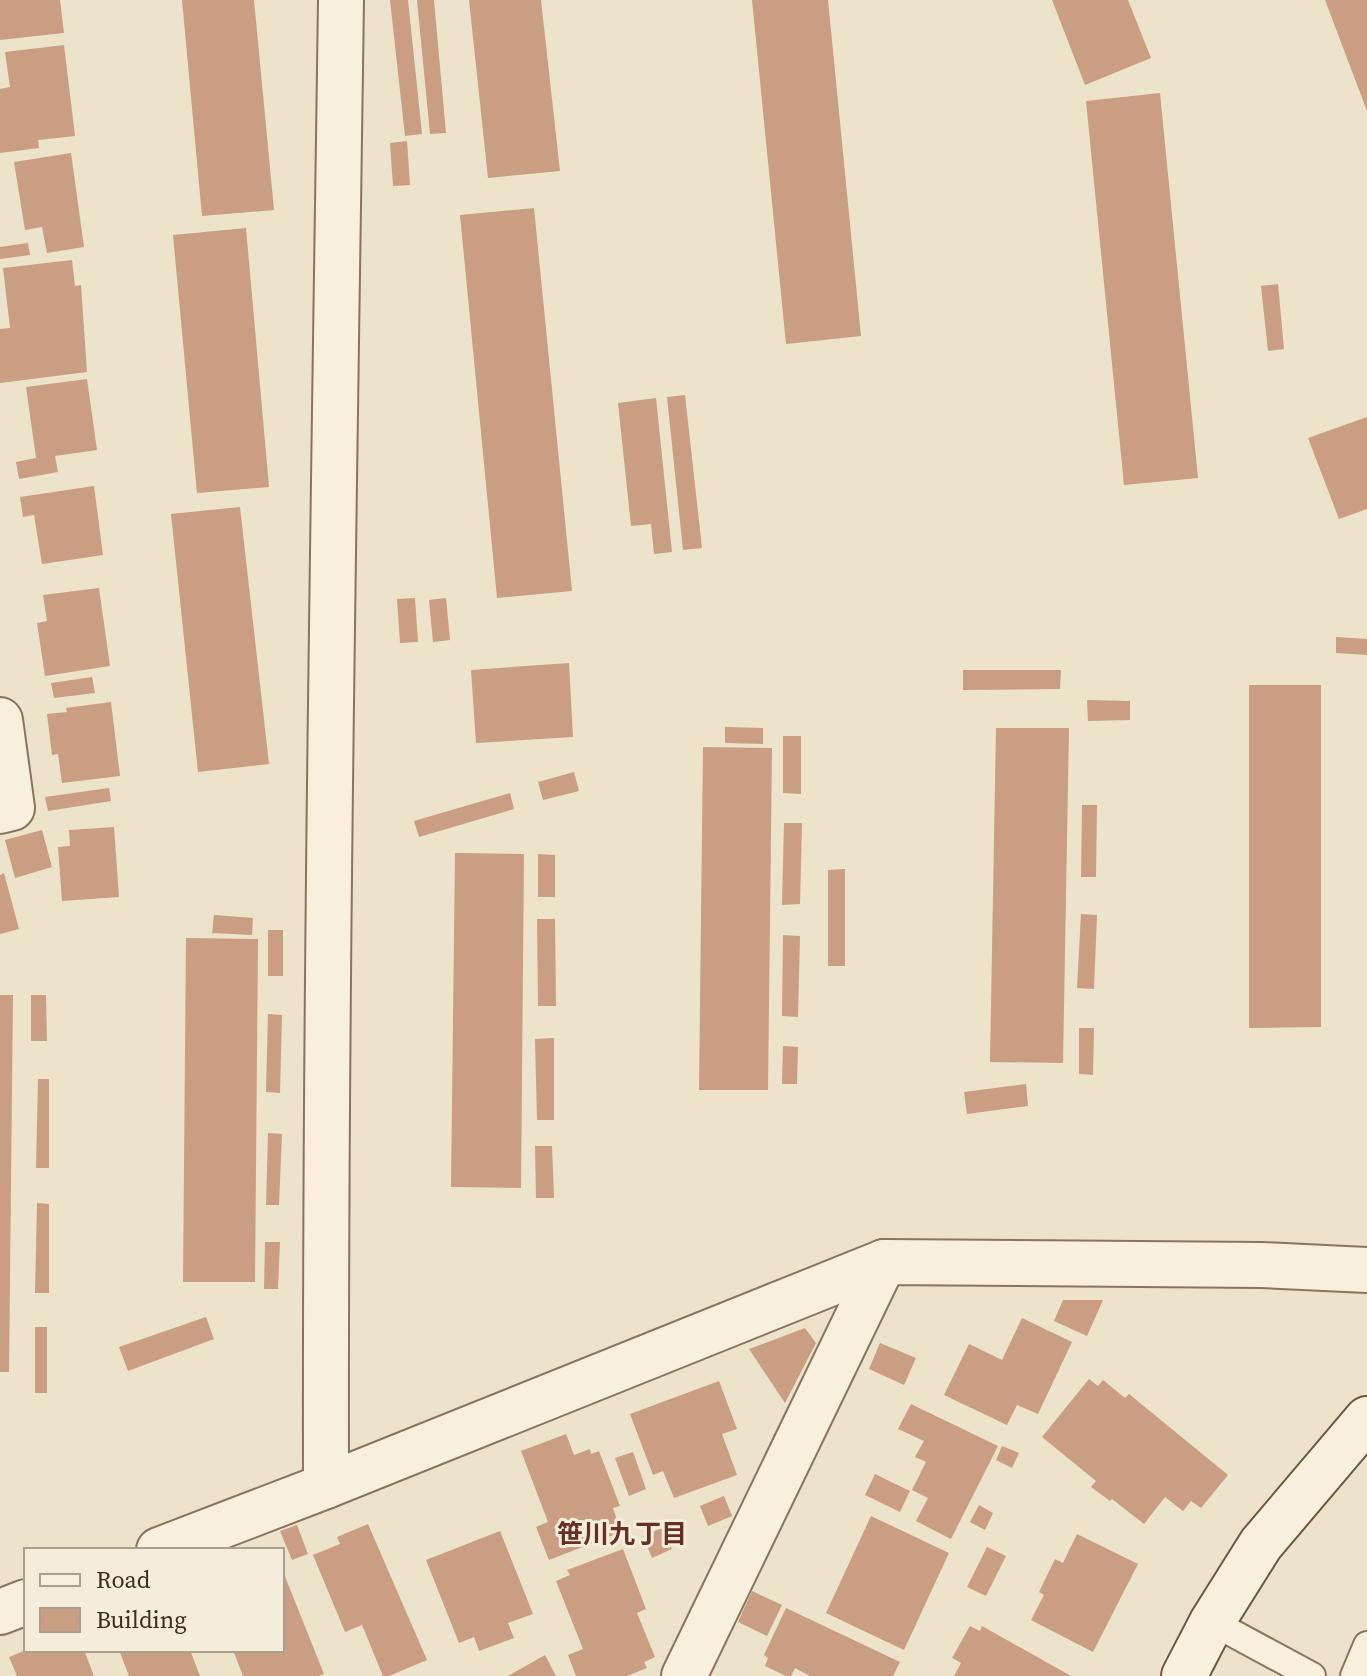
<svg xmlns="http://www.w3.org/2000/svg" width="1367" height="1676" font-family="'Source Serif 4','Noto Sans JP',serif">
  <style>
    .building { fill: #c99e82 }
    .lines { fill: none; stroke-linecap: round; stroke-linejoin: round }
    .lane-casing { stroke: #89745f; stroke-width: 30 }
    .street-casing { stroke: #89745f; stroke-width: 48 }
    .secondary-casing { stroke: #6b5642; stroke-width: 48 }
    .lane { stroke: #f8efdd; stroke-width: 26 }
    .street { stroke: #f8efdd; stroke-width: 44 }
    .secondary { stroke: #f8efdd; stroke-width: 44 }
    .labels { text-anchor: middle; stroke-width: 6; stroke-linejoin: round; paint-order: stroke }
    .neighbourhood-label { font-size: 26px; font-weight: bold; fill: #653023; stroke: #f5ecd9 }
  </style>
  <rect width="100%" height="100%" fill="#ede2ca"/>
  <g class="building">
    <path d="M0,0H60L64,33L0,40Z"/>
    <path d="M182,0H254L274,210L202,216Z"/>
    <path d="M390,0H408L422,134L405,136Z"/>
    <path d="M417,0H434L446,133L430,134Z"/>
    <path d="M469,0H541L560,171L488,178Z"/>
    <path d="M752,0H828L861,336L786,344Z"/>
    <path d="M1052,0H1128L1151,58L1085,85Z"/>
    <path d="M1325,0H1367V111Z"/>
    <path d="M64,45L75,136L38,140L39,148L0,153V89L10,87L5,52Z"/>
    <path d="M1160,93L1198,478L1124,485L1086,101Z"/>
    <path d="M407,141L410,185L393,186L390,143Z"/>
    <path d="M71,153L84,247L47,253L42,227L25,230L14,162Z"/>
    <path d="M534,208L572,591L497,598L460,215Z"/>
    <path d="M246,228L269,487L197,493L173,235Z"/>
    <path d="M28,243L30,255L0,259V247Z"/>
    <path d="M72,260L75,286L81,285L87,372L0,383V329L10,328L3,268Z"/>
    <path d="M1278,284L1284,349L1268,351L1261,286Z"/>
    <path d="M87,379L97,450L55,456L58,472L19,479L16,462L36,458L26,387Z"/>
    <path d="M685,395L702,548L683,550L667,397Z"/>
    <path d="M656,398L672,552L654,554L651,524L631,526L618,403Z"/>
    <path d="M1367,417V509L1339,519L1308,438Z"/>
    <path d="M94,486L103,555L42,564L34,515L23,517L20,497Z"/>
    <path d="M240,507L269,764L198,772L171,514Z"/>
    <path d="M99,588L110,666L45,676L37,623L47,621L43,595Z"/>
    <path d="M415,598L418,642L400,643L397,599Z"/>
    <path d="M446,598L450,640L433,642L429,600Z"/>
    <path d="M1336,637L1367,639V655L1336,653Z"/>
    <path d="M569,663L573,737L476,743L471,670Z"/>
    <path d="M963,670H1061L1060,689L963,690Z"/>
    <path d="M92,677L95,693L54,698L51,683Z"/>
    <path d="M1249,685H1321V1027L1249,1028Z"/>
    <path d="M1087,700L1130,701V720L1088,721Z"/>
    <path d="M111,702L120,776L62,783L58,754L52,755L47,714L67,712L66,708Z"/>
    <path d="M725,727L763,728V744L725,743Z"/>
    <path d="M996,728H1069L1063,1063L990,1062Z"/>
    <path d="M783,736H801V794L783,793Z"/>
    <path d="M703,747L772,748L768,1090H699Z"/>
    <path d="M574,772L579,791L543,800L538,782Z"/>
    <path d="M109,788L111,801L48,811L45,797Z"/>
    <path d="M510,793L514,809L419,837L414,821Z"/>
    <path d="M1082,805H1097L1096,877H1081Z"/>
    <path d="M784,823H802L800,904L782,905Z"/>
    <path d="M114,827L119,897L62,901L58,847L70,846L69,830Z"/>
    <path d="M42,830L52,867L15,878L5,840Z"/>
    <path d="M455,853L524,854L521,1188L451,1187Z"/>
    <path d="M538,854L555,855V897H538Z"/>
    <path d="M845,869V966H828V870Z"/>
    <path d="M4,873L19,929L0,934V875Z"/>
    <path d="M1081,914L1097,915L1094,989L1077,988Z"/>
    <path d="M214,915L253,918L252,935L212,933Z"/>
    <path d="M537,919H555L556,1006H538Z"/>
    <rect x="268" y="930" width="15" height="46"/>
    <path d="M783,935L800,936L798,1017L782,1016Z"/>
    <path d="M186,938L258,939L255,1282H183Z"/>
    <path d="M0,995H13L9,1372H0Z"/>
    <path d="M31,995H46L47,1041H31Z"/>
    <path d="M268,1014L282,1015L280,1093L266,1092Z"/>
    <path d="M1079,1028H1094L1093,1075L1079,1074Z"/>
    <path d="M554,1038V1120H537L535,1039Z"/>
    <path d="M783,1046L798,1047L797,1084H782Z"/>
    <path d="M38,1079H49V1168H36Z"/>
    <path d="M1026,1084L1028,1106L967,1114L964,1092Z"/>
    <path d="M268,1133L282,1134L279,1205H266Z"/>
    <path d="M535,1146H552L554,1198H536Z"/>
    <path d="M37,1203L49,1204V1293H35Z"/>
    <path d="M265,1242H280L278,1289H264Z"/>
    <path d="M1063,1300H1103L1087,1336L1054,1321Z"/>
    <path d="M206,1317L214,1339L128,1371L119,1347Z"/>
    <path d="M1022,1318L1072,1342L1038,1414L1017,1405L1007,1425L944,1395L969,1344L1002,1360Z"/>
    <rect x="35" y="1327" width="12" height="66"/>
    <path d="M805,1328L816,1343L785,1403L749,1349Z"/>
    <path d="M880,1343L916,1358L904,1385L869,1369Z"/>
    <path d="M1089,1379L1098,1386L1103,1380L1125,1398L1129,1394L1228,1475L1201,1508L1191,1501L1183,1511L1165,1497L1144,1524L1112,1499L1110,1501L1091,1487L1096,1481L1042,1437Z"/>
    <path d="M719,1381L737,1429L722,1434L737,1475L674,1498L663,1471L653,1475L630,1414Z"/>
    <path d="M911,1404L998,1446L951,1539L916,1521L928,1498L912,1490L926,1462L915,1457L924,1441L898,1429Z"/>
    <path d="M566,1434L574,1455L590,1449L591,1454L599,1451L620,1506L613,1508L621,1532L549,1560L536,1527L548,1522L521,1451Z"/>
    <path d="M1002,1446L1019,1453L1012,1468L996,1460Z"/>
    <path d="M633,1452L646,1489L629,1496L615,1458Z"/>
    <path d="M875,1474L910,1491L900,1512L865,1495Z"/>
    <path d="M724,1496L732,1516L708,1526L700,1506Z"/>
    <path d="M979,1505L993,1513L985,1530L970,1522Z"/>
    <path d="M871,1516L949,1553L904,1650L826,1613Z"/>
    <path d="M368,1524L427,1660L389,1676H383L362,1625L345,1632L313,1555L340,1544L337,1537Z"/>
    <path d="M297,1525L308,1554L292,1560L280,1531Z"/>
    <path d="M662,1528L672,1549L652,1558L643,1536Z"/>
    <path d="M500,1531L533,1614L508,1623L514,1638L479,1651L474,1637L459,1643L426,1560Z"/>
    <path d="M1077,1534L1138,1564L1093,1652L1031,1620L1044,1595L1039,1592L1055,1559L1063,1563Z"/>
    <path d="M987,1547L1006,1556L986,1596L967,1587Z"/>
    <path d="M623,1549L646,1609L637,1613L655,1657L644,1662L647,1668L627,1676H576L568,1655L583,1649L556,1581L570,1575L567,1570Z"/>
    <path d="M282,1569L324,1674L319,1676H243L233,1650H282Z"/>
    <path d="M752,1591L782,1605L767,1636L738,1622Z"/>
    <path d="M786,1608L900,1662L893,1676H810L795,1668L791,1676H786L765,1666L768,1658L764,1655Z"/>
    <path d="M970,1626L980,1631L982,1626L1071,1676H954L961,1663L952,1658Z"/>
    <path d="M26,1650H84L94,1676H17L9,1657Z"/>
    <path d="M119,1650H190L200,1676H129Z"/>
    <path d="M545,1655L556,1676H508Z"/>
  </g>
  <g class="lines">
    <defs>
      <g id="lane">
        <path d="M1212,1622L1312,1676"/>
        <path d="M1354,1676L1367,1645"/>
      </g>
      <g id="street">
        <path d="M0,720L12,808L0,811"/>
        <path d="M326,1486C325,990 334,495 341,0"/>
        <path d="M159,1550L326,1486L884,1262L1262,1265L1367,1270"/>
        <path d="M0,1612L26,1602"/>
        <path d="M684,1676L884,1262"/>
      </g>
      <path id="secondary" d="M1184,1676L1212,1622L1261,1544L1367,1419"/>
    </defs>
    <use href="#lane" class="lane-casing"/>
    <use href="#street" class="street-casing"/>
    <use href="#secondary" class="secondary-casing"/>
    <use href="#lane" class="lane"/>
    <use href="#street" class="street"/>
    <use href="#secondary" class="secondary"/>
  </g>
  <g class="labels">
    <g class="neighbourhood-label">
      <text x="622" y="1543">笹川九丁目</text>
    </g>
  </g>
  <rect x="24" y="1548" width="260" height="104" fill="#f5ecd9" stroke="#aaa090" stroke-width="2"/>
  <rect x="40" y="1574" width="40" height="12" fill="#f8efdd" stroke="#aaa090" stroke-width="2"/>
  <text x="96" y="1588" font-size="24" fill="#3a2d22">Road</text>
  <rect x="40" y="1608" width="40" height="24" fill="#c99e82" stroke="#aaa090" stroke-width="2"/>
  <text x="96" y="1628" font-size="24" fill="#3a2d22">Building</text>
</svg>
